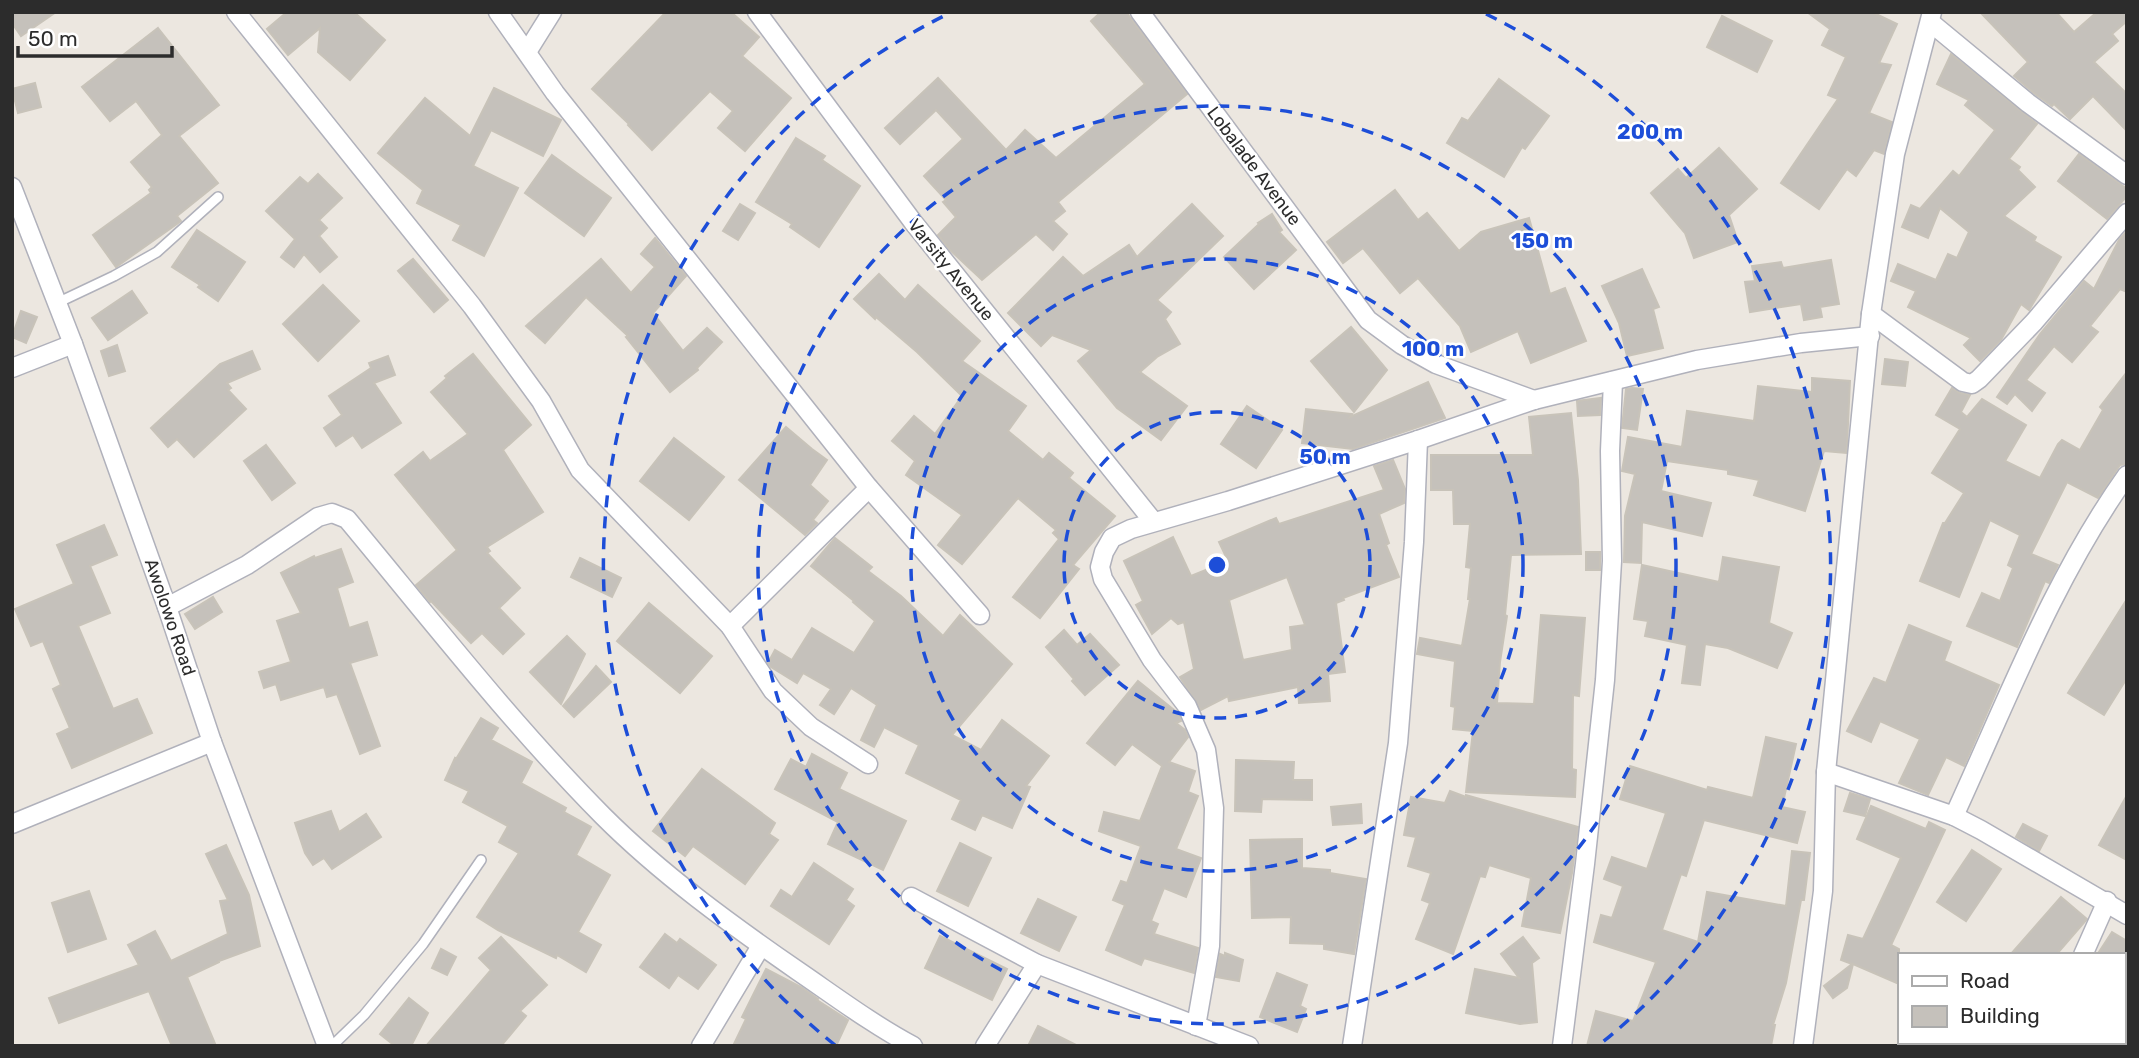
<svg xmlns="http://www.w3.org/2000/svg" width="2139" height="1058" font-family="Rubik,sans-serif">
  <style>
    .building { fill: #c5c1bb; stroke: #c8c3b9; stroke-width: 2; fill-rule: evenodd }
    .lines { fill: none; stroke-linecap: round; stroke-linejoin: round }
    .lane-casing { stroke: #b0b1bb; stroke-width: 12 }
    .street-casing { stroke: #b0b1bb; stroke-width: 21 }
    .lane { stroke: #fff; stroke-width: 9 }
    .street { stroke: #fff; stroke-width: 18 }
    .ring { fill: none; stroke: #1d4ed8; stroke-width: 3.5; stroke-dasharray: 12 9 }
    .labels { text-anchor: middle; stroke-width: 5; stroke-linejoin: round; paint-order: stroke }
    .street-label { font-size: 18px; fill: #2c2c2c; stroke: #fff }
    .centre { fill: #1d4ed8; stroke: #fff; stroke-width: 3.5 }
    .ring-label { font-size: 21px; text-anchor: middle; font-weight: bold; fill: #1d4ed8; stroke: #fff; stroke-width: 5; stroke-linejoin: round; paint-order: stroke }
  </style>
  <rect width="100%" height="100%" fill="#ece7e0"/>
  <g class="building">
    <path d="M12,12H56L21,36L12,23Z"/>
    <path d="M287,12H354L385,40L350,80L318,52L320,28L288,55L267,29Z"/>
    <path d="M666,12H731L759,37L742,56L791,98L745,151L718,128L733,111L710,91L652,150L628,125L629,124L592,89Z"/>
    <path d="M1101,12H1126L1187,94L1058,202L1065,211L1053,221L1067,234L1053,250L1036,234L982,280L950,250L938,235L956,217L943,202L946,200L924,176L963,139L936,110L900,144L885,128L938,78L1006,150L1025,130L1056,158L1145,84L1091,21Z"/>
    <path d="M1807,12H1872L1897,24L1879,63L1891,65L1869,113L1892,122L1884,154L1874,150L1856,176L1847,169L1819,209L1781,183L1838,99L1828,95L1846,57L1822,45L1830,29Z"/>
    <path d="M1980,12H2056L2074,32L2097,12H2127V21L2112,34L2118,41L2094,62L2127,94V131L2093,96L2070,119L2054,104L2052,106L2035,94L2014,76L2028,62Z"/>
    <path d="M1722,16L1772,41L1757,72L1707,47Z"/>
    <path d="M158,28L219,105L179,136L218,183L177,216L181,221L116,267L93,235L151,193L149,190L152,187L131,162L162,135L136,101L110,121L82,87Z"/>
    <path d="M1951,54L2037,124L2009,159L2020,167L2018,170L2035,187L2004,216L2036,237L2034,241L2061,257L2029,310L2021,304L2001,340L1980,361L1964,345L1971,338L1908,307L1916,291L1891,281L1898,264L1936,280L1948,254L1957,258L1969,232L1940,208L1928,238L1902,227L1911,205L1920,209L1953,171L1959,176L1995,130L1965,105L1969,100L1937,84Z"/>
    <path d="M1499,79L1549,116L1525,149L1522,147L1504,177L1447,143L1462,118L1468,121Z"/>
    <path d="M35,83L41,107L18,113L12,89Z"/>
    <path d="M494,88L561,120L543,156L491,130L473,166L518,188L484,256L453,240L461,225L417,203L423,190L378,153L425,98L470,136Z"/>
    <path d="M796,138L825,156L822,160L860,186L819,247L790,227L792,224L756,202Z"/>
    <path d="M1719,148L1757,189L1729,215L1738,242L1694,258L1685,233L1651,193L1678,169L1686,178Z"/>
    <path d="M2079,154L2127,189V196L2107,219L2058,181Z"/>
    <path d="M552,155L611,198L584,236L525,193Z"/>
    <path d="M318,174L342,198L319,220L327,228L319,236L337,257L320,272L304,254L294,267L281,257L295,239L266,211L300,177L308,184Z"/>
    <path d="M1395,190L1418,220L1427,213L1459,251L1481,232L1529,218L1550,294L1565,288L1586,341L1531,363L1518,331L1471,352L1460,326L1418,278L1400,293L1363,248L1343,263L1327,242Z"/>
    <path d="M740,204L755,213L738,240L723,231Z"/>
    <path d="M1192,204L1223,236L1157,300L1171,312L1165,319L1180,344L1157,357L1140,372L1187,406L1161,440L1117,408L1078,361L1091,350L1052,335L1041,346L1008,313L1063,257L1083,276L1129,245L1137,257Z"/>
    <path d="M1272,214L1282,230L1279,232L1296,250L1254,289L1224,257L1259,224L1258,223Z"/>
    <path d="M197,230L245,262L218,301L198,287L200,285L172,267Z"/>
    <path d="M2127,231V292L2120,289L2090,326L2098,332L2072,362L2054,346L2026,380L2045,393L2032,411L2015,394L2007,404L1997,397L2040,334L2084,281L2094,289L2119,240Z"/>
    <path d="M655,238L686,276L653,313L683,351L707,328L722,342L697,368L698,370L670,392L626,337L628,336L586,297L545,343L526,326L601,259L631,293L655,267L641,254Z"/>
    <path d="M413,259L448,300L434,312L398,271Z"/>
    <path d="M1831,260L1839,304L1820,307L1822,317L1804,320L1801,304L1750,312L1745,282L1755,281L1752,266L1781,262L1783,268Z"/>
    <path d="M1642,269L1659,307L1653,309L1663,348L1627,356L1619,323L1602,286Z"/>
    <path d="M879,274L905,300L918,285L980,341L962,361L1026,406L1008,431L1043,460L1049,453L1073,473L1069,478L1115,516L1073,565L1079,569L1040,618L1013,597L1059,539L1053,533L1056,530L1018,498L962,564L938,545L962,515L906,475L915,461L892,441L914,416L935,434L962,396L917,352L876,317L875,319L854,299Z"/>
    <path d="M323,285L359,321L318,361L283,324Z"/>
    <path d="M132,291L147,313L108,340L92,318Z"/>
    <path d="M21,311L37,317L26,343L12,337Z"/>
    <path d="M1351,327L1387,370L1354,412L1311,361Z"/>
    <path d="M117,345L125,371L109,376L101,351Z"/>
    <path d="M252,351L260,369L227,383L231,388L228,390L246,409L194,457L177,439L168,447L151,428L220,364Z"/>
    <path d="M473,354L531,425L503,450L543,512L487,547L490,551L487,553L520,588L499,608L524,634L503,654L482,633L471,643L431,601L430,602L416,585L457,550L395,475L423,452L430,461L468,434L431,392L447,378L445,376Z"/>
    <path d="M388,356L395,375L374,383L401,423L362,448L353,435L336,446L324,428L342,415L329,396L371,368L369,363Z"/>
    <path d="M1885,359L1908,362L1905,386L1882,384Z"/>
    <path d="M2127,372V464L2120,465L2098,498L2067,482L2031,554L2058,565L2049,583L2045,581L2017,647L1967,626L1982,593L2000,601L2013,568L2008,565L2020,535L1990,520L1959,597L1920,581L1943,523H1945L1964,493L1932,473L1960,429L1936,415L1952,388L1960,393L1970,395L1961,412L1967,417L1982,399L2026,425L2005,461L2040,478L2058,444L2062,440L2080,450L2103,410L2100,407Z"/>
    <path d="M1812,378L1850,381L1847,445L1846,453L1824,451L1805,511L1754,495L1759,480L1728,474V470L1667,461L1661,491L1711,503L1702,536L1642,522L1641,563L1624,562L1625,516L1635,474L1622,471L1628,437L1682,447L1687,411L1754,421L1758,386L1812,392Z"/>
    <path d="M1428,382L1445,418L1353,449L1302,443L1306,409L1352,414L1350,417Z"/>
    <path d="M1632,388L1643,389L1637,430L1622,428L1626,389Z"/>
    <path d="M1601,398L1600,415L1578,416L1577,401Z"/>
    <path d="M1247,406L1282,430L1256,468L1221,444Z"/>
    <path d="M1571,413L1578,480L1581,554L1511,555L1505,615L1507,616L1500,662L1497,703L1534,704L1541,615L1585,618L1579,696L1573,695L1572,769L1576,770L1575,797L1466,792L1473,731L1453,729L1455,707L1451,706L1455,661L1417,654L1420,638L1462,646L1470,599H1468L1471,568L1466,567L1470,524H1454L1453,490H1431V455H1533L1529,417Z"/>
    <path d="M786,427L812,449L827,460L810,485L828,501L813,520L817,523L805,535L739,480Z"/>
    <path d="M674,438L724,477L689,520L640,481Z"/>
    <path d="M266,445L295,483L272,500L244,461Z"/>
    <path d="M1393,460L1405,489L1404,503L1379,514L1389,543L1386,545L1399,577L1343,598L1344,600L1336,603L1345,672L1328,674L1330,701L1299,703L1298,687L1229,701L1228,696L1201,710L1180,677L1194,669L1184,622L1178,624L1171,618L1152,634L1136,605L1143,601L1124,561L1173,537L1191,576L1228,561L1219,542L1276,518L1279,524L1384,490L1374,466ZM1287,577L1305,625L1290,627L1292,650L1243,660L1229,600Z"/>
    <path d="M104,525L117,555L90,566L110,613L78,626L113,709L137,699L152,733L72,768L57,734L70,728L53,689L61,685L43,641L31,646L15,609L74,584L57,545Z"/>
    <path d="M835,538L872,567L868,571L901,596L943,636L960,615L1012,664L952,735L981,750L1002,720L1049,756L1026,786L1030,787L1012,828L982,815L975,830L952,819L961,800L906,773L919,745L884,727L874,747L861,740L877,705L851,688L834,714L820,705L831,689L803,673L797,683L771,667L768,663L775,650L792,660L812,628L854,653L875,621L853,602L854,601L811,566Z"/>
    <path d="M341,549L353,582L337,588L349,628L367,622L377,655L350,663L380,746L360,754L337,694L327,697L324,687L281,700L276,684L264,688L259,672L291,662L277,621L301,613L281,573L314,556L315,558Z"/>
    <rect x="1586" y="552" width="14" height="18"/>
    <path d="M1723,557L1779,567L1769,623L1792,633L1777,668L1728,648L1705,644L1700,685L1682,683L1687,645L1645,636L1648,621L1634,619L1642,565L1719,582Z"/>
    <path d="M580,558L621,578L612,597L571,577Z"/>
    <path d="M213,597L222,612L195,629L185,614Z"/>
    <path d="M2127,599V678L2104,715L2068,693Z"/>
    <path d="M649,603L712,656L680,693L617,641Z"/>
    <path d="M1909,625L1951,642L1944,661L1999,685L1964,766L1946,757L1928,795L1899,783L1920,739L1880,721L1871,742L1847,731L1874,678L1886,683Z"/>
    <path d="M1064,630L1077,645L1090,634L1119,665L1085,695L1072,681L1074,679L1046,647Z"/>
    <path d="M567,636L585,654L561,704L530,672Z"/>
    <path d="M596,666L611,682L574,717L563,706Z"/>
    <path d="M1138,681L1178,713L1181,721L1176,723L1185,730L1188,737L1169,762L1195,771L1188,792L1198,796L1176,849L1201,858L1186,897L1164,888L1151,921L1158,924L1154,934L1198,948L1194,973L1144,958L1141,965L1106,950L1125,905L1113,900L1121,881L1127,883L1141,846L1099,831L1104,812L1140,821L1162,766L1132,744L1115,765L1087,743Z"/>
    <path d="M481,718L498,728L491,740L532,762L521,783L566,808L564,812L591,827L576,855L610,875L578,932L601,945L586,972L557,955L556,958L498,930L477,917L519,853L499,842L508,826L463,802L469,791L445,780L455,758L456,759Z"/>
    <path d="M1766,737L1796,744L1782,807L1805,812L1797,843L1704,820L1686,876L1681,874L1662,930L1698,942L1707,892L1786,906L1792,851L1810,853L1804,900H1801L1786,983L1773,1025H1775L1771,1046H1587L1596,1011L1633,1021L1656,962L1594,942L1601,915L1612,918L1623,886L1604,879L1612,857L1647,869L1666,813L1620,799L1630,766L1707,790L1708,787L1753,798Z"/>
    <path d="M812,754L847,773L839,789L906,821L883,870L828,844L838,822L775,789L791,759L806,767Z"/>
    <path d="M1236,760L1294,762L1293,780H1312V800L1262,799L1261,812L1235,811Z"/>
    <path d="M702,769L775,823L769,834L778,840L745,884L693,846L685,856L653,831Z"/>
    <path d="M1450,791L1466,797V795L1578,827L1572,873L1560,933L1522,926L1531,878L1489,865L1485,877L1480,876L1453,954L1416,939L1430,903L1422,900L1431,873L1408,866L1416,837L1404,835L1411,797L1445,803Z"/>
    <path d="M1850,793L1870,799L1865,816L1844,811Z"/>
    <path d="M2127,795V860L2099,845Z"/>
    <path d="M1361,804L1362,823L1333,825L1331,807Z"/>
    <path d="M1871,806L1926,829L1929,822L1945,830L1891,945L1899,949V984L1853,964L1847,988L1833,998L1824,986L1852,964L1841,960L1848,935L1863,939L1901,858L1857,839Z"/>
    <path d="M331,811L339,832L366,814L381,837L332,869L324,858L313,865L305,853L295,823Z"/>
    <path d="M2023,824L2047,836L2039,851L2016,837Z"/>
    <path d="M1302,839V868L1330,870V873L1366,879L1354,954L1324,949V944L1290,943L1291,917L1252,918L1250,840Z"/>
    <path d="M960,843L991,858L968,906L937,891Z"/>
    <path d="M226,845L249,895L260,946L219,961V962L187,977L216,1046H172L149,991L59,1023L49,998L139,965L128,945L155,931L171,961L228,934L220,901L228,900L206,854Z"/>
    <path d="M1972,850L2001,869L1966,921L1937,902Z"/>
    <path d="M814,863L853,889L846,900L854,906L829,944L771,906L781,890L792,897Z"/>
    <path d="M89,891L106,939L68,952L52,903Z"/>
    <path d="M2061,897L2087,919L2056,955H2010Z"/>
    <path d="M1038,899L1076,917L1059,951L1021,933Z"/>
    <path d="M2112,932L2127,941V955H2097Z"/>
    <path d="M665,934L677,943L680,939L716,965L698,989L678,975L669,988L640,967Z"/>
    <path d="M940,936L1007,969L992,1000L925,968Z"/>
    <path d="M501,937L547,985L520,1011L526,1016L501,1046H426L491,970L479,958Z"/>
    <path d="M1523,937L1539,958L1532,963L1537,1022L1520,1024L1466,1013L1475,969L1519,978L1501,954Z"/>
    <path d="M441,949L456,957L447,975L432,968Z"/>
    <path d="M1225,953L1243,960L1239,981L1216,977L1220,954L1225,956Z"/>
    <path d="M766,969L801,987L818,999L817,1000L848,1020L836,1046H733L746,1019L742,1017Z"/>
    <path d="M1277,973L1307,985L1300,1006L1306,1009L1297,1032L1260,1017Z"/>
    <path d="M409,998L428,1013L411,1046H395L380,1034Z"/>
    <path d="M1038,1026L1078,1046H1028Z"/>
  </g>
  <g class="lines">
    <defs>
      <g id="lane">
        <path d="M57,303L114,276L157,252L218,197"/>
        <path d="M332,1046L364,1015L423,944L481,860"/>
      </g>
      <g id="street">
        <path d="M236,12L472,306L541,401L580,470L730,626L773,691L811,727L868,764"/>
        <path d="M498,12L555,93L869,488L980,615"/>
        <path d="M757,12L913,222L1153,521"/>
        <path d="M1140,12L1368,320L1402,345L1436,364L1534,400"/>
        <path d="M1930,22L2028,103L2127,175"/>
        <path d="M527,52L552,12"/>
        <path d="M12,187L73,344L167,607L212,742L327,1046"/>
        <path d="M1871,314L1963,382L1972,384L1979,379L2034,322L2127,213"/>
        <path d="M12,368L73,344"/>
        <path d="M167,607L247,565L318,517L332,513L347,519C431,620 511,723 603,816C661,874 730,924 798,971C836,997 872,1024 913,1046"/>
        <path d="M730,626L869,488"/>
        <path d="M1826,772L1954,816L1981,830L2127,915"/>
        <path d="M1954,816C2007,701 2053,579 2127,475"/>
        <path d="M12,824L212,742"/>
        <path d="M911,897L1037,964L1249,1046"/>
        <path d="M2083,955L2107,901"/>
        <path d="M1196,1026L1210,946L1214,808L1206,750L1187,706L1152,660L1103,579L1100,567L1104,552L1112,538L1131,529L1228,501L1418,440L1534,400L1697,360L1801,343L1870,336"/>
        <path d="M701,1046L761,946"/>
        <path d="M985,1046L1037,964"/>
        <path d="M1352,1046L1398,743L1414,542L1418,440"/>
        <path d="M1562,1046L1585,864L1605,680L1612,561L1610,451L1613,381"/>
        <path d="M1803,1046L1823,891L1826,772L1871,314L1895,154L1932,12"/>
        <path d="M2057,1046L2058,1042"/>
      </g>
    </defs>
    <use href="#lane" class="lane-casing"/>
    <use href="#street" class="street-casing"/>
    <use href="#lane" class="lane"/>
    <use href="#street" class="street"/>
  </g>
  <g class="ring">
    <circle cx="1217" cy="565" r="153"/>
    <circle cx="1217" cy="565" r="306"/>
    <circle cx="1217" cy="565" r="459"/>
    <path d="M835 1045A613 613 0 0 1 948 14M1486 14A613 613 0 0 1 1599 1045"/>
  </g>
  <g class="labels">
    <g class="street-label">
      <text transform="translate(1254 166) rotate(53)" y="6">Lobalade Avenue</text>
      <text transform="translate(951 270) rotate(51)" y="6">Varsity Avenue</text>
      <text transform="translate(170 617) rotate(71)" y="6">Awolowo Road</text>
    </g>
  </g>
  <circle cx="1217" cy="565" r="10" class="centre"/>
  <g class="ring-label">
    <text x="1650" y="139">200 m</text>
    <text x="1542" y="248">150 m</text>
    <text x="1433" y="356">100 m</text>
    <text x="1325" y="464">50 m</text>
  </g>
  <rect width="2139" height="1058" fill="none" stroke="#2c2c2c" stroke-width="28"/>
  <rect x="1898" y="953" width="228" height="91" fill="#ffffff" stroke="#ababab" stroke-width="2"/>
  <rect x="1912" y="976" width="35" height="10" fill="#ffffff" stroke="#ababab" stroke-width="2"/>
  <text x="1960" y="988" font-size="21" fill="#2c2c2c">Road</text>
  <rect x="1912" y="1006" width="35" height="21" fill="#c5c1bb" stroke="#ababab" stroke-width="2"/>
  <text x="1960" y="1023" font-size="21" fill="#2c2c2c">Building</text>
  <path d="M18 46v10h154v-10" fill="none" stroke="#2c2c2c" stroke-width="3.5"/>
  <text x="28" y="46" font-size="21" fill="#2c2c2c" stroke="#ffffff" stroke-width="5" paint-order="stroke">50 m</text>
</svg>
